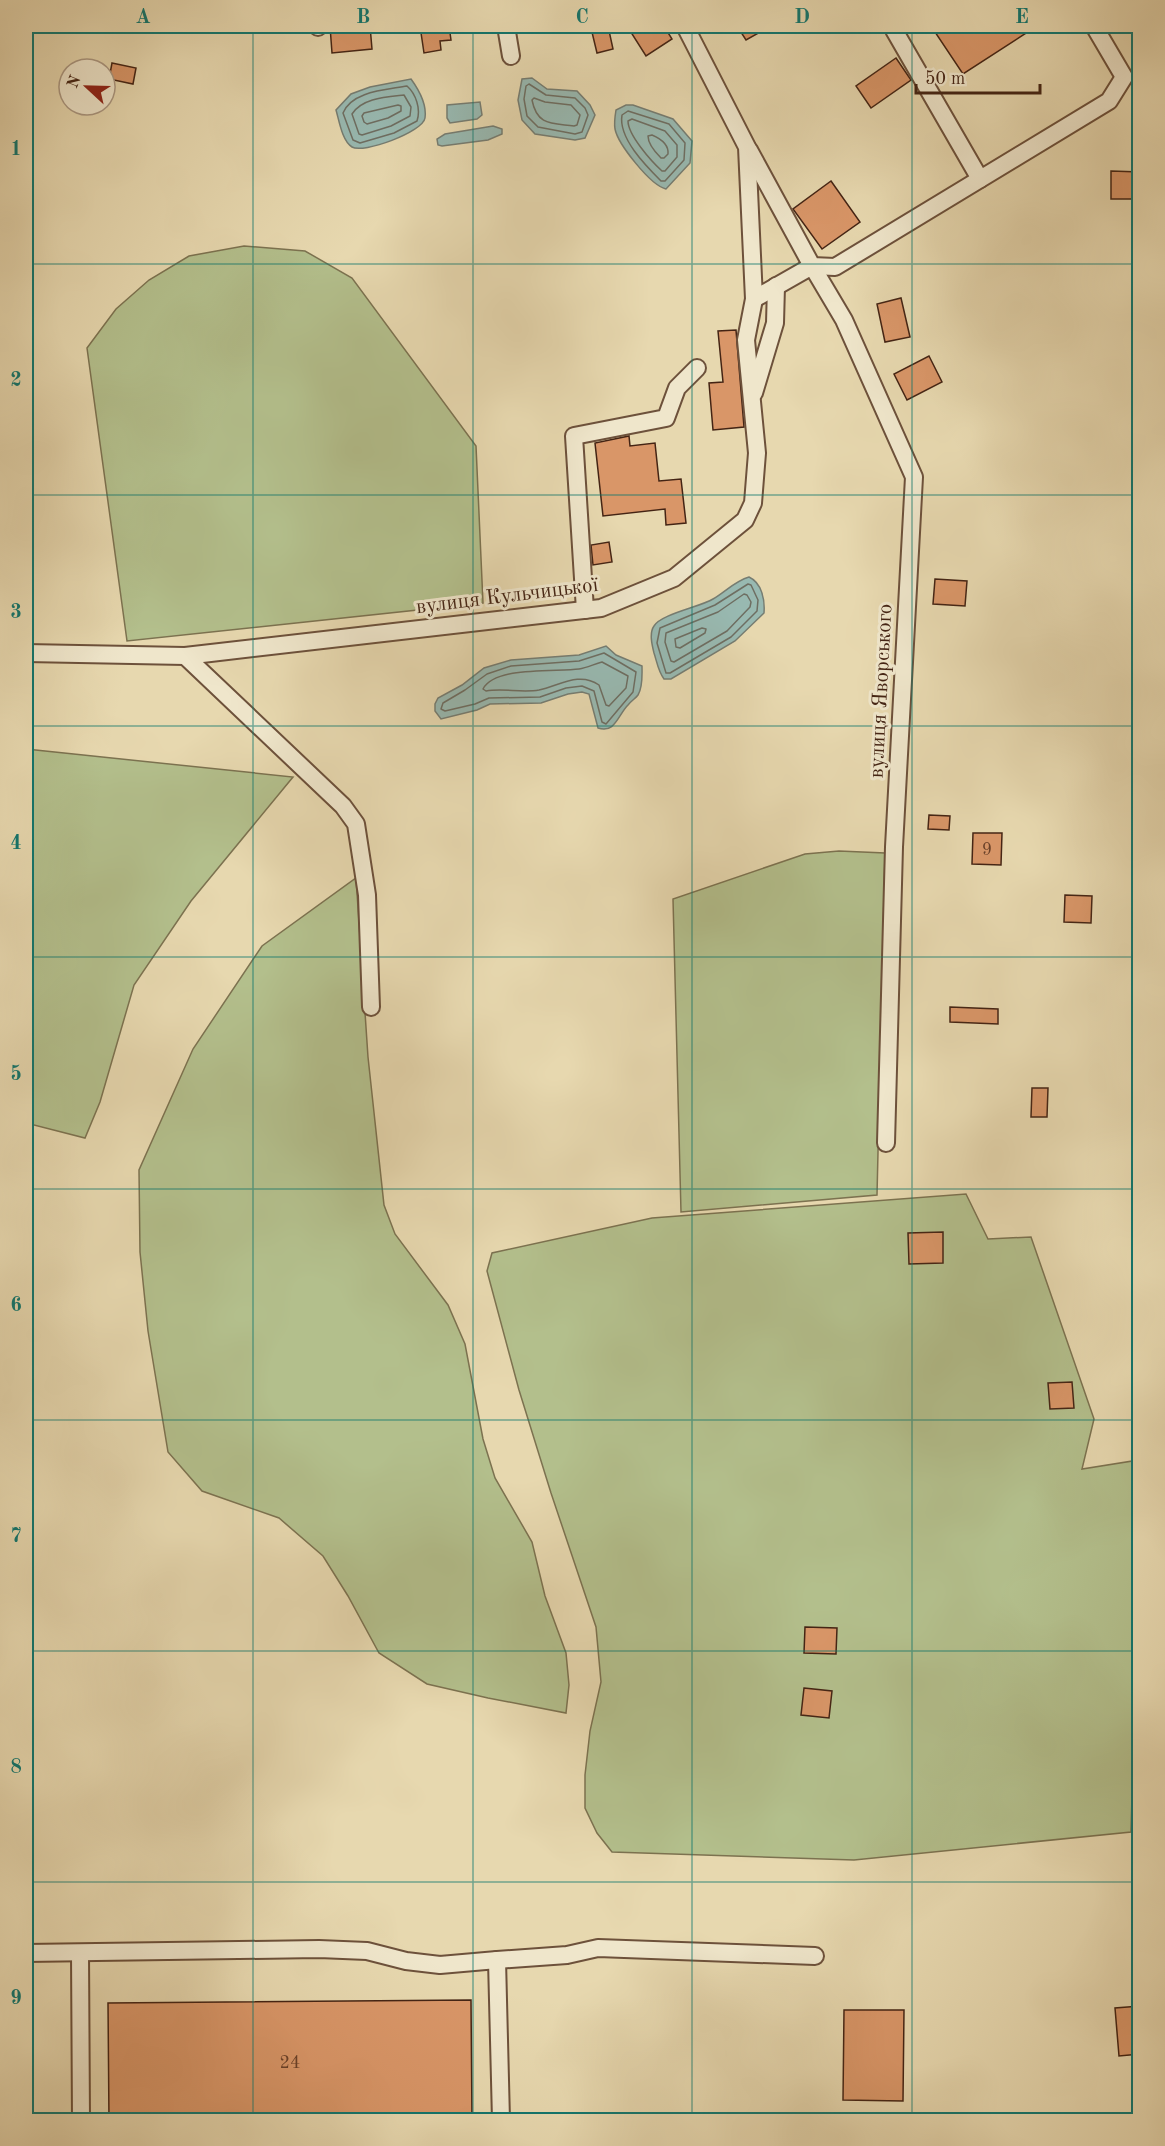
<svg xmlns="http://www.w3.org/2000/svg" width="1165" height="2146" font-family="'Old Standard TT',serif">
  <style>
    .green { fill: #b3bf8c; stroke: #7c7250; stroke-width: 1.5 }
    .water { fill: #98b9b1; stroke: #767d72; stroke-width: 1.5 }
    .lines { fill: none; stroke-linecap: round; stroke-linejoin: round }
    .shore { stroke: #6e6e62; stroke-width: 1.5 }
    .building { fill: #d99668; stroke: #442414; stroke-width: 1.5 }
    .minor-casing { stroke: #6d513b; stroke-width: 20 }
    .minor { stroke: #efe6cb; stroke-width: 16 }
    .grid { fill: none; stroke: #0f766e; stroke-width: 1.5; stroke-opacity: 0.55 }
    .labels { text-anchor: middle; stroke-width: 6; stroke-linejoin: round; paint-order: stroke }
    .number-label { font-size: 18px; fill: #694029 }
    .street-label { font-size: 21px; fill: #442414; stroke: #efe6cb }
    .neatline { fill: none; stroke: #0f766e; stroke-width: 2 }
    .grid-label { font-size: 20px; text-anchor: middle; font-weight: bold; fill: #0f766e }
  </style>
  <rect width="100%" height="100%" fill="#e7d8af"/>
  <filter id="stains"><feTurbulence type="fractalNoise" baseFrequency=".00333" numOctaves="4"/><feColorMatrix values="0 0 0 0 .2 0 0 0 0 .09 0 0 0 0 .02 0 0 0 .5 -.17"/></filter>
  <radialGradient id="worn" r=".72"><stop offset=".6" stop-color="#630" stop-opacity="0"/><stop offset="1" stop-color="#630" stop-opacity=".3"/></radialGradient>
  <g class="green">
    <path d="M244,246L305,251L352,278L476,446L483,603L127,641L87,348L116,309L149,280L189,256Z"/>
    <path d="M26,749L293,777L191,901L134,985L100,1102L85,1138L26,1123Z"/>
    <path d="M839,851L885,853L877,1195L681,1212L673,899L805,854Z"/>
    <path d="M356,878L368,1057L384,1205L395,1234L448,1305L465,1344L483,1439L495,1478L532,1542L545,1596L566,1653L569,1685L566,1713L488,1698L427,1684L379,1653L348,1596L323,1556L279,1518L202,1491L168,1452L148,1331L140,1252L139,1170L193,1049L262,946Z"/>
    <path d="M966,1194L988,1239L1031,1237L1094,1419L1082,1469L1139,1460V1543L1131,1832L854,1860L612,1852L597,1833L585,1808V1775L590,1731L601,1682L596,1627L551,1493L519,1390L487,1271L492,1253L652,1218Z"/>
  </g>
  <g class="water">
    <path d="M532,78L547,89L577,91L590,105L595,115L585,138L575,140L535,134L522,120L518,100L522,79Z"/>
    <path d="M411,79C419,90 427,104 425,118C423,132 363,154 352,147C342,141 339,120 336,110L351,94L370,87Z"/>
    <path d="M480,102L482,115L477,119L450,123L447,118V105Z"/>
    <path d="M626,105H633L673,119L692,141L690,163L666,189C650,185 618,144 615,129C614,123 615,116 616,110Z"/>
    <path d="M493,126L502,129V134L488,140L442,146L438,145L437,139L445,134Z"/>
    <path d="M749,577C762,583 765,600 764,613L735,641L671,679H664C658,671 657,662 654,653C652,645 649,633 654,626C661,614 700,607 713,599C725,592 735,581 749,577Z"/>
    <path d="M606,646L616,655L642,666C642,675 643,687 638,695C636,698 631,701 628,705C618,715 615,734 598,728L589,694L582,692L568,694L541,703L490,704L477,710L441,719L435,711V704L438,698L462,685L484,668L511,660L579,655Z"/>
  </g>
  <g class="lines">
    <g class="shore">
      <path d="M529,84L546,95L575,98L585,108L588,115L582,132L575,134L538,127L527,116L524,99L526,86Z"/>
      <path d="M407,86C416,94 421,109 417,121L394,133L360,143L353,140L343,113C352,91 386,90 407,86Z"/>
      <path d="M404,95L411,107L410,116L391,126L362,135L359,134L352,114C362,98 386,97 404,95Z"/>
      <path d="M534,98L545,102L571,105L580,115L577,125L574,126C552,123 537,126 532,100Z"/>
      <path d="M398,105L401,106V111L388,118L367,124L364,122L362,116L364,113Z"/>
      <path d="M628,111L669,124L685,143L684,160L665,181H661C646,166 618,138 622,115Z"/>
      <path d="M632,119L665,131L677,145V157L665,171H662C651,161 628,135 628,121Z"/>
      <path d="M652,135C659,138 669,144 668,154L664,158H661C656,153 648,144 648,136Z"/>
      <path d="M748,584L751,585L758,600L757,611L731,637L670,673H666L657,643L660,628L715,605Z"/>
      <path d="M744,594L747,595L751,602L750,607L727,631L674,662L671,661L665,642L666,633L718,612Z"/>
      <path d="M702,628L706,629L705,633L680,648L676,647L675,639Z"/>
      <path d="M604,653L636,672L633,692L606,724L602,722L594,691L582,686L566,688L540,697L489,698L475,704L445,711L441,709L443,703L465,690L487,674L511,666L579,661Z"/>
      <path d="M602,662L628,676L626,688L609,706L606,705L599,685C579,671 559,686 539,690C522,693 503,688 486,691L483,689C495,666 556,672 579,669C587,668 594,664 602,662Z"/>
    </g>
  </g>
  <g class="building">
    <path d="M330,26H370L372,49L332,53Z"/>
    <path d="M420,26H449L451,40L440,41L441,50L424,53Z"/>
    <path d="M601,26H608L613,49L597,53L591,28Z"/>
    <path d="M627,26H664L672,39L646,56Z"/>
    <path d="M737,26H771L746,40Z"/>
    <path d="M945,26H1037L963,74L935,32Z"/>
    <path d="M896,58L911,80L871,108L856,86Z"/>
    <path d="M112,63L136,68L133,84L109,79Z"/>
    <path d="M1111,171L1140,172V199H1111Z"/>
    <path d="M831,181L860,222L822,249L793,209Z"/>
    <path d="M901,298L910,337L885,342L877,304Z"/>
    <path d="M736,330L744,427L713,430L709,383L723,382L718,331Z"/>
    <path d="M929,356L942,382L907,400L894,374Z"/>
    <path d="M629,436L630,446L655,443L659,481L681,479L686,523L666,525L665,509L603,516L595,443Z"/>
    <path d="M609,542L612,562L593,565L591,545Z"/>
    <path d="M935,579L967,581L965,606L933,604Z"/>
    <path d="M929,815L950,816L949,830L928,829Z"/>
    <path d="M973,833H1002L1001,865L972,864Z"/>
    <path d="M1065,895L1092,896L1091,923L1064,922Z"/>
    <path d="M950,1007L998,1009V1024L950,1022Z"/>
    <path d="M1032,1088H1048L1047,1117H1031Z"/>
    <path d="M943,1232V1263L909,1264L908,1233Z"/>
    <path d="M1072,1382L1074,1408L1050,1409L1048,1383Z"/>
    <path d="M805,1627L837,1628L836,1654L804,1653Z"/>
    <path d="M804,1688L832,1691L829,1718L801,1715Z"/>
    <path d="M471,2000L472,2121H109L108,2003Z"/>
    <path d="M1140,2006V2054L1119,2056L1115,2008Z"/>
    <path d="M844,2010H904L903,2101L843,2100Z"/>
  </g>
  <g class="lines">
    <defs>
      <g id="minor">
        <path d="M318,26V27"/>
        <path d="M506,26L511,56"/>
        <path d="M901,26L894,30L980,179"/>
        <path d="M749,150L812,266L835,267L1109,101L1124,77L1094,26"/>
        <path d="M754,299L812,266L844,320L914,477L894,847L886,1143"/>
        <path d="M754,393L775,323L776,286"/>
        <path d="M585,610L574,436L666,418L677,388L697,368"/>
        <path d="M26,653L185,656L601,608L674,578L745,520L753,503L757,453L746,340L754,299L747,147L685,26"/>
        <path d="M185,656L343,806L356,824L367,895L371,1007"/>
        <path d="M26,1953L319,1949L367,1951L406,1961L440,1965L497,1960L501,2120"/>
        <path d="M80,1953L81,2120"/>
        <path d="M497,1960L567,1955L598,1948L815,1956"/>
      </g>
    </defs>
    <use href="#minor" class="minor-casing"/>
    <use href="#minor" class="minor"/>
  </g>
  <path class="grid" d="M253,26V2120M473,26V2120M692,26V2120M912,26V2120M26,264H1140M26,495H1140M26,726H1140M26,957H1140M26,1189H1140M26,1420H1140M26,1651H1140M26,1882H1140"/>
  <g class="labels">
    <g class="number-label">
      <text x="987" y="855">9</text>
      <text x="290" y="2068">24</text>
    </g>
    <g class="street-label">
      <text transform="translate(507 595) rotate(-7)" y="7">вулиця Кульчицької</text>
      <text transform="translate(880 691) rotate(-87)" y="7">вулиця Яворського</text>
    </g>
  </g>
  <rect width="1165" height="2146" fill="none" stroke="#e7d8af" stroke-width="66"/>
  <g transform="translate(87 87) rotate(292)"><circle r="28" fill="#efe6cb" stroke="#ab9882" stroke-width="1.5"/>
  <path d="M0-4.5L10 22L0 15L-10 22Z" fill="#8f2418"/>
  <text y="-9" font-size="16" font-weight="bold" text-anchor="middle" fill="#442414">N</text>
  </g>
  <path d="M916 84v9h124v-9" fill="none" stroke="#442414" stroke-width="3"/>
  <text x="925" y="84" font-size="18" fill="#442414" stroke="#efe6cb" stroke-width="4.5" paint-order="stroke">50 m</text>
  <rect x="33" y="33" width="1099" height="2080" class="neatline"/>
  <g class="grid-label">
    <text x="143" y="23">A</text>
    <text x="363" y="23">B</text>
    <text x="582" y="23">C</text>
    <text x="802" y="23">D</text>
    <text x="1022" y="23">E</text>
    <text x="16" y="155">1</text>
    <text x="16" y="386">2</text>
    <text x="16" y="618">3</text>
    <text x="16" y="849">4</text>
    <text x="16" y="1080">5</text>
    <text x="16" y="1311">6</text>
    <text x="16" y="1542">7</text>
    <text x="16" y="1773">8</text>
    <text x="16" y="2004">9</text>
  </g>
  <rect width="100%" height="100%" filter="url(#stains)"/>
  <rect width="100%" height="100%" fill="url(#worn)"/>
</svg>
